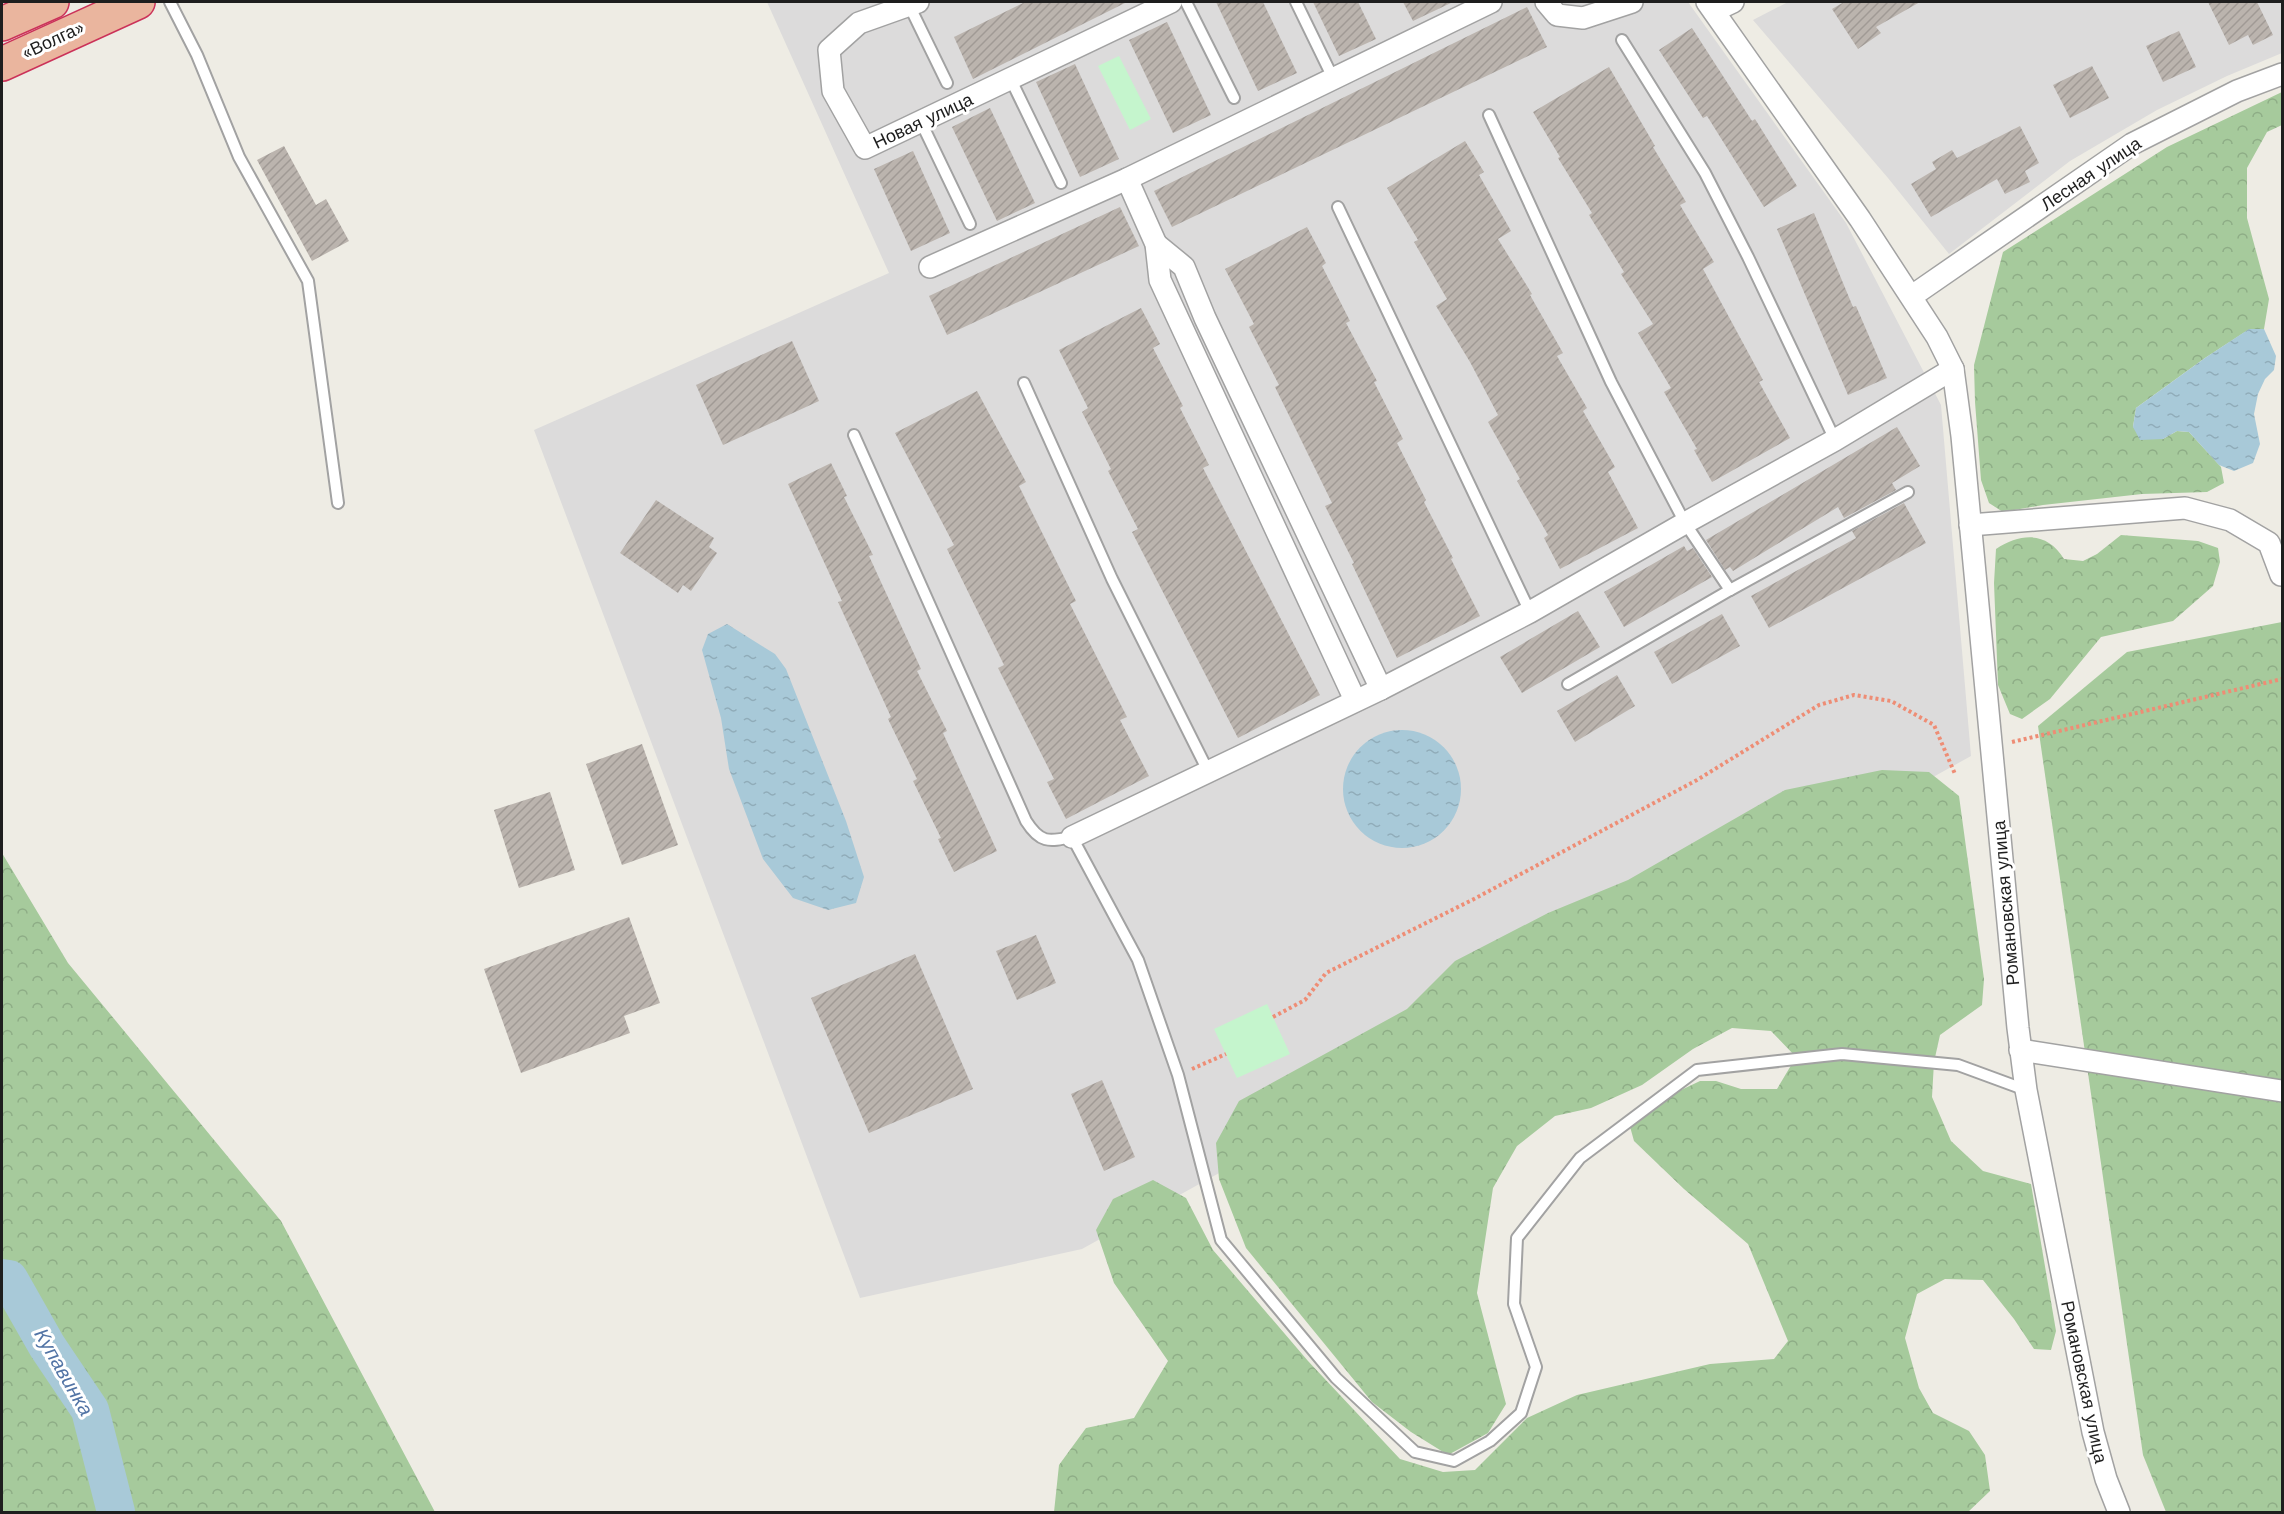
<svg xmlns="http://www.w3.org/2000/svg" width="2284" height="1514" viewBox="0 0 2284 1514" font-family="'Work Sans',sans-serif">
<style>
.residential{fill:#dcdbdb}
.forest{fill:url(#forest-crowns)}
.park{fill:#c5f5cd}
.water{fill:url(#water-ripples)}
.lines{fill:none;stroke-linecap:round;stroke-linejoin:round}
.river{stroke:#a8c9d8;stroke-width:38}
.building{fill:url(#building-hatch)}
.service-casing{stroke:#a2a2a2;stroke-width:14}
.minor-casing{stroke:#a2a2a2;stroke-width:24}
.trunk-casing{stroke:#cb3259;stroke-width:36}
.path{stroke:#ee8d75;stroke-width:4;stroke-dasharray:3 3;stroke-linecap:butt}
.service{stroke:#fff;stroke-width:10}
.minor{stroke:#fff;stroke-width:21}
.trunk{stroke:#eab59e;stroke-width:33}
.labels{text-anchor:middle;stroke-width:6;stroke-linejoin:round;paint-order:stroke}
.street-label{font-size:18px;fill:#1e1e1e;stroke:#fff}
.water-label{font-size:20px;font-style:italic;fill:#5274a5;stroke:#fff}
</style>
<defs>
<pattern id="forest-crowns" width="20" height="18" patternUnits="userSpaceOnUse" patternTransform="scale(1.5)"><rect width="20" height="18" fill="#a6ca9c"/><path d="M2 6a3 3 0 1 1 6 0M12 15a3 3 0 1 1 6 0" fill="none" stroke="#8ead86"/></pattern>
<pattern id="water-ripples" width="26" height="14" patternUnits="userSpaceOnUse" patternTransform="scale(1.5)"><rect width="26" height="14" fill="#a8c9d8"/><path d="M2 4q2-2 4 0t4 0M15 11q2-2 4 0t4 0" fill="none" stroke="#90acb9"/></pattern>
<pattern id="building-hatch" width="6" height="6" patternUnits="userSpaceOnUse" patternTransform="scale(1.5)"><rect width="6" height="6" fill="#bbb4ae"/><path d="M-1 1l2-2M0 6l6-6M5 7l2-2" fill="none" stroke="#a09a95"/></pattern>
</defs>
<rect width="100%" height="100%" fill="#eeece4"/>
<g class="residential">
<path d="M767,2H1688L1846,223L1941,405L1971,756L1082,1249L860,1298L534,430L889,273Z"/>
<path d="M1788,2H2282V53L2227,76L2157,110L2070,161L1949,254L1888,178L1753,20Z"/>
</g>
<g class="forest">
<path d="M2282,92V125L2267,132L2247,168V218L2269,299L2264,329L2248,330L2205,358L2136,408L2133,427L2163,439L2177,431L2189,432L2221,467L2224,483L2207,492L2142,494L2043,505L2003,512L1989,503L1981,480L1975,402L1974,365L2003,252L2167,147Z"/>
<path d="M2121,535L2198,541L2218,548L2220,562L2213,586L2173,621L2101,637L2050,699L2022,719L2010,714L1998,685L1994,583L1996,549C2021,533 2047,531 2064,559L2083,561L2097,554Z"/>
<path d="M2282,622V1512H2166L2143,1455L2038,726L2127,652Z"/>
<path d="M1882,770L1929,772L1959,796L1984,979L1982,1005L1940,1035L1934,1062L1932,1097L1951,1141L1983,1171L2031,1184L2056,1331L2051,1350L2034,1349L2014,1319L1983,1280L1945,1279L1917,1294L1905,1338L1919,1388L1933,1413L1969,1431L1985,1455L1990,1491L1968,1512H1054L1059,1465L1086,1428L1134,1418L1168,1361L1114,1283L1096,1230L1113,1199L1153,1180L1186,1198L1213,1250L1308,1361L1400,1459L1443,1472L1475,1470L1527,1418L1577,1395L1710,1364L1774,1359L1788,1341L1748,1244L1684,1189L1634,1141L1629,1123L1658,1101L1700,1081H1716L1741,1089H1777L1796,1057L1771,1031L1732,1028L1693,1049L1642,1085L1591,1108L1555,1116L1517,1146L1493,1188L1477,1293L1506,1404L1488,1433L1448,1455L1411,1432L1372,1402L1246,1248L1219,1179L1216,1143L1239,1101L1407,1009L1455,961L1548,913L1628,880L1785,790Z"/>
<path d="M2,853L68,963L281,1221L435,1512H2Z"/>
</g>
<g class="park">
<path d="M1119,56L1151,119L1130,130L1098,66Z"/>
<path d="M1267,1004L1290,1054L1237,1078L1214,1029Z"/>
</g>
<g class="water">
<path d="M2249,329H2264L2276,356L2274,370L2265,379L2258,394L2254,414L2260,444L2253,463L2234,471L2219,465L2189,432L2177,431L2163,439L2140,440L2133,427L2136,408L2205,358Z"/>
<path d="M727,624L775,654L786,669L846,821L864,877L856,903L828,910L793,898L763,859L729,769L721,718L702,650L708,634Z"/>
<circle cx="1402" cy="789" r="59"/>
</g>
<g class="lines">
<path class="river" d="M2,1278L9,1279L47,1346L90,1410L116,1512"/>
</g>
<g class="building">
<path d="M1025,2H1127L973,79L954,37Z"/>
<path d="M1216,2H1263L1297,73L1258,91Z"/>
<path d="M1313,2H1358L1376,39L1339,56Z"/>
<path d="M1403,2H1453L1413,21Z"/>
<path d="M1844,2H1920L1876,27L1881,33L1858,49L1832,9Z"/>
<path d="M2208,2H2257L2273,35L2253,45L2248,35L2229,45Z"/>
<path d="M1527,7L1547,47L1172,227L1154,191Z"/>
<path d="M1167,22L1211,115L1173,133L1129,40Z"/>
<path d="M1692,28L1752,121L1755,119L1797,186L1764,207L1707,116L1703,118L1659,50Z"/>
<path d="M2179,31L2196,67L2163,82L2146,46Z"/>
<path d="M1075,64L1119,159L1080,177L1036,82Z"/>
<path d="M2092,66L2109,98L2070,118L2053,85Z"/>
<path d="M1609,67L1655,146L1653,147L1686,202L1680,205L1714,262L1703,269L1763,380L1759,382L1790,438L1712,482L1694,450L1697,449L1664,392L1671,388L1638,333L1653,324L1621,274L1624,272L1589,215L1592,213L1558,158L1560,157L1533,112Z"/>
<path d="M990,108L1035,203L997,221L952,127Z"/>
<path d="M2020,126L2039,163L2025,171L2030,182L2005,194L1997,179L1931,217L1911,184L1936,169L1932,162L1952,150L1957,158Z"/>
<path d="M1465,141L1484,172L1479,175L1511,231L1498,239L1532,294L1530,295L1563,353L1557,356L1587,408L1583,411L1615,467L1608,472L1638,528L1560,569L1544,538L1548,535L1517,481L1520,479L1488,422L1498,415L1470,362L1436,306L1447,299L1414,242L1418,240L1387,188Z"/>
<path d="M284,146L316,205L326,199L349,241L312,261L257,160Z"/>
<path d="M913,151L950,233L911,251L874,169Z"/>
<path d="M1120,207L1139,246L947,335L929,296Z"/>
<path d="M1814,213L1853,307L1856,306L1887,378L1848,395L1777,229Z"/>
<path d="M1307,227L1326,263L1322,266L1350,321L1346,323L1377,381L1374,382L1403,439L1397,443L1426,500L1424,502L1453,558L1451,559L1480,616L1397,658L1352,564L1354,563L1325,506L1332,503L1275,387L1279,385L1249,327L1254,324L1225,269Z"/>
<path d="M1141,308L1160,344L1153,348L1183,406L1180,408L1209,465L1203,468L1320,695L1238,738L1132,532L1138,529L1108,471L1111,469L1082,412L1088,408L1059,350Z"/>
<path d="M792,341L819,401L723,445L696,385Z"/>
<path d="M977,391L1026,482L1019,486L1076,601L1070,604L1127,717L1120,720L1149,776L1066,819L1047,782L1054,779L998,668L1004,665L947,549L954,545L895,433Z"/>
<path d="M1897,427L1920,466L1892,483L1896,490L1844,518L1838,507L1733,571L1730,567L1725,570L1706,540Z"/>
<path d="M831,463L847,496L844,497L873,555L869,556L921,669L917,671L947,731L943,733L997,851L954,872L938,839L941,838L913,781L917,779L888,719L891,717L838,602L842,601L788,484Z"/>
<path d="M656,500L714,538L709,547L717,553L691,591L683,585L678,593L620,553Z"/>
<path d="M1904,503L1926,543L1769,628L1751,596L1856,538L1852,531Z"/>
<path d="M1684,546L1687,551L1693,548L1712,577L1624,627L1604,592Z"/>
<path d="M1578,611L1600,647L1522,693L1500,657Z"/>
<path d="M1722,614L1740,646L1672,684L1654,652Z"/>
<path d="M1617,675L1635,706L1575,742L1557,711Z"/>
<path d="M642,744L678,845L622,865L586,764Z"/>
<path d="M550,792L575,870L519,888L494,810Z"/>
<path d="M629,917L660,1003L624,1016L630,1033L521,1073L484,969Z"/>
<path d="M1036,935L1056,983L1017,1000L996,951Z"/>
<path d="M915,954L973,1089L869,1133L811,998Z"/>
<path d="M1102,1080L1135,1157L1104,1171L1071,1094Z"/>
</g>
<g class="lines">
<g class="service-casing">
<g id="service">
<path d="M170,2L197,55L239,157L308,281L338,503"/>
<path d="M1186,2L1234,98"/>
<path d="M1296,2L1333,78"/>
<path d="M909,5L947,83"/>
<path d="M1622,40L1705,173L1748,257L1835,440"/>
<path d="M1011,80L1061,183"/>
<path d="M1489,115L1611,382L1685,523L1730,590L1568,684"/>
<path d="M921,122L970,224"/>
<path d="M1338,207L1530,612"/>
<path d="M1024,383L1112,579L1208,771"/>
<path d="M854,435L1026,821C1040,843 1048,842 1072,837L1138,960L1178,1075L1221,1240L1336,1378L1415,1452L1454,1461L1490,1441L1521,1413L1536,1367L1514,1304L1517,1238L1580,1158L1697,1070L1842,1054L1958,1065L2026,1090"/>
<path d="M1730,590L1908,492"/>
</g>
</g>
<g class="minor-casing">
<g id="minor">
<path d="M918,2L859,23L829,50L833,91L865,148L1171,2"/>
<path d="M1546,2L1557,15L1583,18L1632,2"/>
<path d="M1707,2L1860,219L1937,337L1953,369L1962,436L2018,1028L2026,1090L2093,1432L2106,1479L2119,1512"/>
<path d="M1714,11L1733,2"/>
<path d="M1127,179L1156,244L1160,280L1355,700"/>
<path d="M1156,244L1184,267L1205,318L1381,689"/>
<path d="M930,267L1127,179L1491,2"/>
<path d="M1912,296L2132,144L2237,91L2282,74"/>
<path d="M1970,525L2185,508L2230,520L2269,543L2281,575"/>
<path d="M1072,837L1381,689L1530,612L1685,523L1835,440L1953,369"/>
<path d="M2020,1050L2282,1091"/>
</g>
</g>
<g class="trunk-casing">
<g id="trunk">
<path d="M2,24L52,2"/>
<path d="M2,64L138,2"/>
</g>
</g>
<g class="path">
<path d="M2012,742L2282,679"/>
<path d="M1273,1017L1305,1000L1326,973L1474,899L1697,780L1819,705L1854,695L1891,701L1934,725L1955,774"/>
<path d="M1192,1069L1226,1054"/>
</g>
<use href="#service" class="service"/>
<use href="#minor" class="minor"/>
<use href="#trunk" class="trunk"/>
</g>
<g class="labels">
<g class="street-label">
<text transform="translate(53 40) rotate(-25)" y="6">«Волга»</text>
<text transform="translate(923 121) rotate(-25)" y="6">Новая улица</text>
<text transform="translate(2091 174) rotate(-34)" y="6">Лесная улица</text>
<text transform="translate(2006 903) rotate(-95)" y="6">Романовская улица</text>
<text transform="translate(2084 1382) rotate(78)" y="6">Романовская улица</text>
</g>
<g class="water-label">
<text transform="translate(64 1372) rotate(60)" y="7">Купавинка</text>
</g>
</g>
<rect width="2284" height="1514" fill="none" stroke="#1e1e1e" stroke-width="6"/>
</svg>
